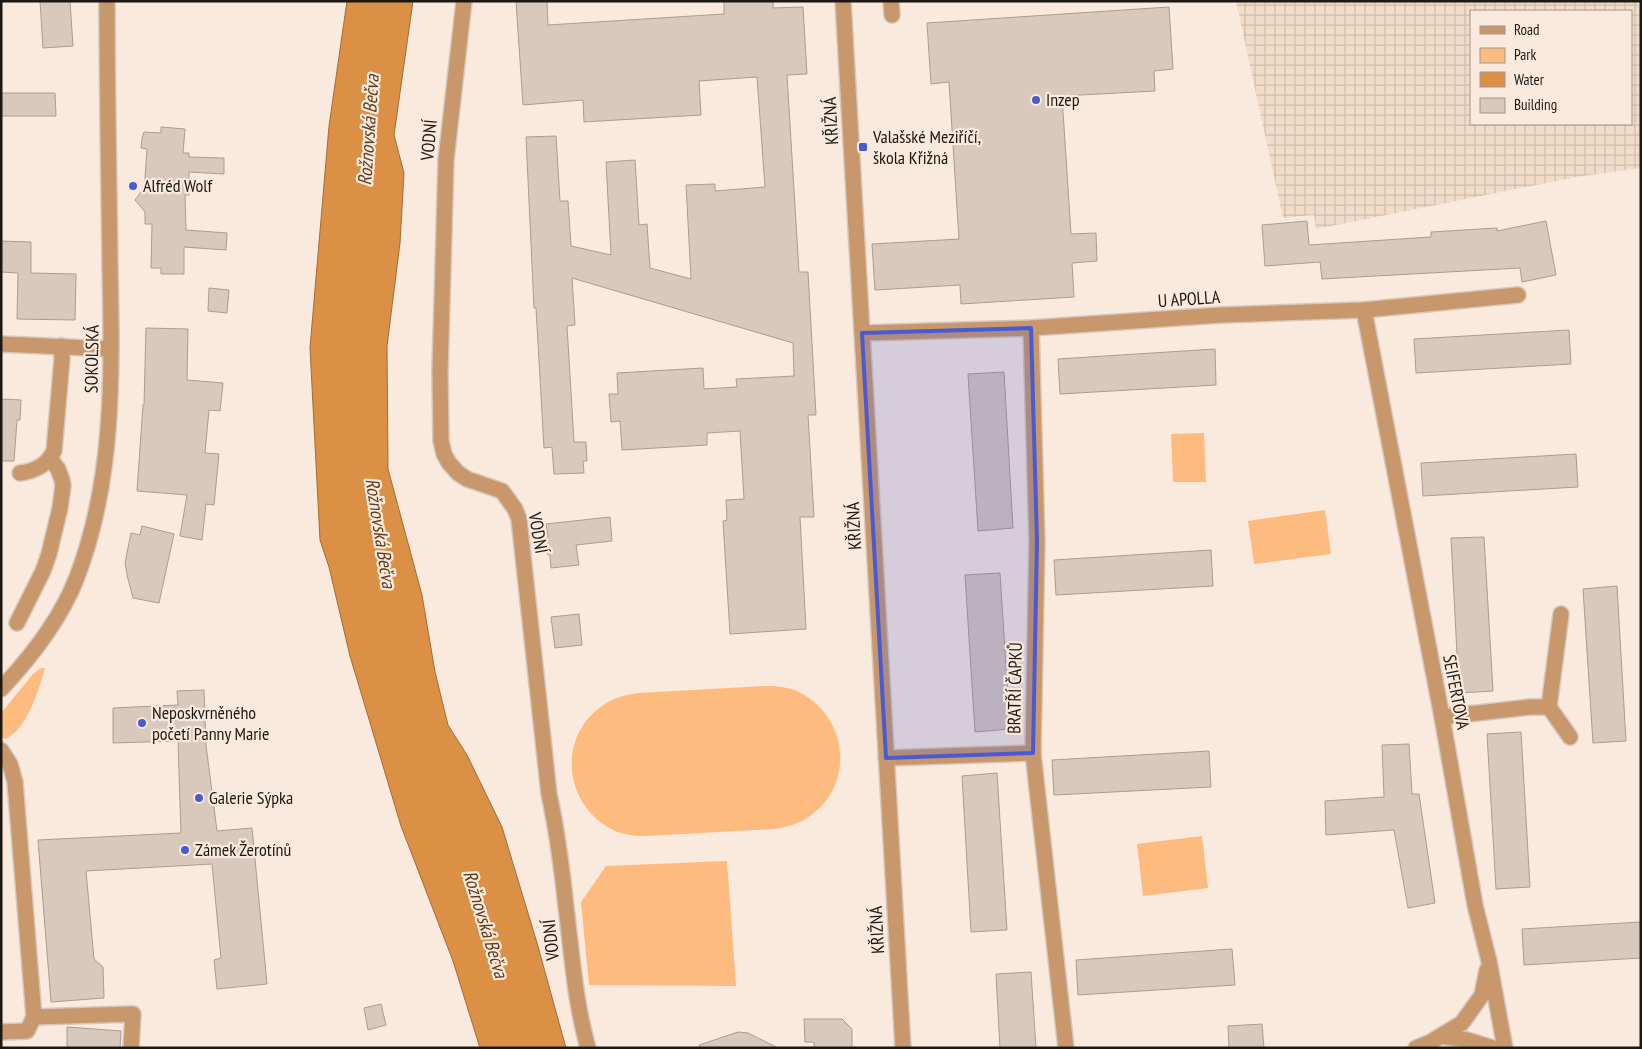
<svg xmlns="http://www.w3.org/2000/svg" width="1642" height="1049" viewBox="0 0 1642 1049" font-family="'PT Sans Narrow',sans-serif">
<style>
.industrial{fill:url(#industrial-grid);fill-rule:evenodd}
.green{fill:#febb7f}
.water{fill:#db9046;stroke:#a26c37}
.building{fill:#d8c9bc;stroke:#aa9c90}
.lines{fill:none;stroke-linecap:round;stroke-linejoin:round}
.minor-casing{stroke:#d6c8bd;stroke-width:18}
.minor{stroke:#c8976b;stroke-width:15}
.marked{fill:#4a5bd0;fill-opacity:0.2;stroke:#4a5bd0;stroke-width:4;stroke-linejoin:round}
.poi-dot{fill:#4a5bd0;stroke:#f9eadd;stroke-width:2}
.labels{text-anchor:middle;stroke-width:4.5;stroke-linejoin:round;paint-order:stroke}
.poi-label{font-size:18px;fill:#1d1813;stroke:#f9eadd;text-anchor:start}
.street-label{font-size:18px;fill:#1d1813;stroke:#f9eadd}
.water-label{font-size:19px;font-style:italic;fill:#5d3d1f;stroke:#f9eadd}
</style>
<defs>
<pattern id="industrial-grid" width="8" height="8" patternUnits="userSpaceOnUse" patternTransform="scale(1.25)"><rect width="8" height="8" fill="#f1dcca"/><path d="M0 4h8M4 0v8" fill="none" stroke="#cebcad"/></pattern>
</defs>
<rect width="100%" height="100%" fill="#f9eadd"/>
<path class="industrial" d="M1236,1H1636L1641,9V168L1576,177L1316,229L1314,215L1283,218ZM1471,11H1631V124H1471Z"/>
<g class="green">
<path d="M1204,433L1206,482H1173L1171,434Z"/>
<path d="M1325,510L1331,554L1254,564L1248,521Z"/>
<path d="M41,668H45C39,689 27,730 5,739L1,737V713L33,674Z"/>
<path d="M766,686C777,686 789,687 799,692C850,718 855,787 807,818C797,825 785,827 774,829L646,836C635,836 623,835 613,830C562,804 557,734 605,704C615,697 627,695 638,693Z"/>
<path d="M1202,836L1208,888L1143,896L1137,844Z"/>
<path d="M727,861L736,986L589,985L581,902L606,866Z"/>
</g>
<path class="water" d="M347,1H413L394,135L404,173L400,243L387,346L388,469L422,595L435,672L448,725L467,755L502,827L537,943L566,1048H480L453,961L401,826L350,656L329,567L320,540L310,348L329,126Z"/>
<g class="building">
<path d="M40,1H70L73,46L43,48Z"/>
<path d="M516,1H547L548,25L724,14V1H773V8L803,7L807,74L787,75L799,272H808L816,415H808L814,517H800L806,629L730,634L723,521L727,520L726,500L744,499L740,431L707,433V445L622,450L620,421L611,422L609,394H618L617,373L703,368L704,389L737,387L736,379L794,376L793,343L572,278L575,325L567,326L574,442H586L587,461H583L584,473L554,474L552,447L544,448L536,308H534L526,137L556,136L560,201H568L571,246L611,255L606,162L635,160L639,225L647,224L650,268L691,279L686,185L715,184V191L765,187L757,77L699,81L701,115L584,122L583,100L523,105Z"/>
<path d="M1169,7L1173,69L1154,71L1155,91L1062,96L1071,234L1096,233L1097,261L1072,263L1074,297L961,304L960,285L875,290L872,244L959,239L949,82L931,84L927,23Z"/>
<path d="M1,93H55L56,116H1Z"/>
<path d="M161,127L185,129L183,153H189V157L224,158V174L189,172V195H185L186,230L227,233L226,250L184,247V274H161V268H151L152,224H145V212L135,200L141,192H144L147,149L141,148L142,138L144,132L161,133Z"/>
<path d="M1307,221L1309,245L1431,237V232L1497,228V231L1546,221L1556,275L1522,282L1520,268L1322,279L1320,262L1265,266L1262,225Z"/>
<path d="M1,241L31,242V273L76,274L75,320L17,319L18,273L1,272Z"/>
<path d="M209,288L229,290L227,313L208,311Z"/>
<path d="M146,328L188,329L187,380L223,383L220,411L209,410L205,453L219,454L214,505L206,504L202,540L180,536L187,495L137,491L143,405H144Z"/>
<path d="M1569,330L1571,364L1416,373L1414,339Z"/>
<path d="M1215,349L1216,385L1060,394L1058,359Z"/>
<path d="M1004,372L1013,528L978,531L968,374Z"/>
<path d="M1,399L21,400L20,420H17L14,461H1Z"/>
<path d="M1576,454L1578,487L1423,496L1421,463Z"/>
<path d="M610,517L612,541L576,545L579,565L551,568L550,556L544,551L543,547L544,542L548,536L546,524Z"/>
<path d="M142,526L174,534L159,603L133,598L128,579L125,563L131,533L140,535Z"/>
<path d="M1484,537L1493,691L1459,693L1451,538Z"/>
<path d="M1211,550L1213,586L1056,595L1054,560Z"/>
<path d="M1000,573L1010,729L975,732L965,575Z"/>
<path d="M1617,586L1626,741L1593,743L1583,589Z"/>
<path d="M579,614L582,645L555,648L551,617Z"/>
<path d="M204,690L206,745L217,831L252,828L267,984L217,989L214,960L221,958L212,864L86,871L94,959L103,967L104,998L51,1002L38,840L181,833L178,741L113,743V708L178,705L177,691Z"/>
<path d="M1521,732L1530,887L1496,889L1487,734Z"/>
<path d="M1409,744L1412,794H1419L1435,903L1408,908L1394,830L1326,835L1325,801L1384,797L1382,745Z"/>
<path d="M1209,751L1211,787L1054,795L1052,760Z"/>
<path d="M997,773L1007,930L971,932L962,776Z"/>
<path d="M1641,922V958L1524,965L1522,929Z"/>
<path d="M1232,949L1235,985L1078,995L1076,960Z"/>
<path d="M1031,972L1036,1048H1000L996,974Z"/>
<path d="M381,1004L386,1025L368,1030L364,1008Z"/>
<path d="M804,1019H842L852,1029V1048H814V1042H805Z"/>
<path d="M1262,1024L1264,1048H1229L1228,1026Z"/>
<path d="M67,1027L121,1031L120,1048H67Z"/>
<path d="M738,1032L748,1033L778,1048H700L699,1045Z"/>
</g>
<g class="lines">
<g class="minor-casing">
<g id="minor">
<path d="M464,1L446,160L440,372L441,441L444,454L449,463L458,473L467,479L502,491L515,509L519,519L549,794C557,831 562,869 566,907C572,955 575,1002 588,1048"/>
<path d="M843,1L903,1048"/>
<path d="M891,1L892,15"/>
<path d="M1364,310L1442,717L1475,905L1489,961L1505,1048"/>
<path d="M1031,328L1037,541L1033,753L1066,1048"/>
<path d="M862,333L1031,328L1221,315L1364,310L1518,295"/>
<path d="M1,344L111,349"/>
<path d="M20,473C36,471 47,465 54,451L62,359L61,346"/>
<path d="M1561,614L1549,707L1570,737"/>
<path d="M17,623L43,571L49,554L60,508L63,486L62,480L58,469L50,458"/>
<path d="M1,689C32,656 61,619 77,577C115,478 112,371 110,266C109,178 107,90 107,1"/>
<path d="M1442,717L1530,707H1549"/>
<path d="M1,750L10,764L15,782L34,1017"/>
<path d="M886,758L1033,753"/>
<path d="M34,1017L133,1014L131,1048"/>
<path d="M1,1032L27,1031L34,1017"/>
<path d="M1441,1036L1467,1040L1493,1048"/>
<path d="M1416,1048L1431,1042L1462,1023L1482,995L1487,970"/>
</g>
</g>
<use href="#minor" class="minor"/>
</g>
<path class="marked" d="M1031,328L1037,541L1033,753L886,758L862,333Z"/>
<g class="poi-dot">
<circle cx="1036" cy="100" r="5"/>
<rect x="858" y="142" width="10" height="10" rx="2.5"/>
<circle cx="133" cy="186" r="5"/>
<circle cx="142" cy="723" r="5"/>
<circle cx="199" cy="798" r="5"/>
<circle cx="185" cy="850" r="5"/>
</g>
<g class="labels">
<g class="poi-label">
<text x="1046" y="106">Inzep</text>
<text x="873" y="143">Valašské Meziříčí,<tspan x="873" dy="21">škola Křižná</tspan></text>
<text x="143" y="192">Alfréd Wolf</text>
<text x="152" y="719">Neposkvrněného<tspan x="152" dy="21">početí Panny Marie</tspan></text>
<text x="209" y="804">Galerie Sýpka</text>
<text x="195" y="856">Zámek Žerotínů</text>
</g>
<g class="street-label">
<text transform="translate(831 121) rotate(-93)" y="6">KŘIŽNÁ</text>
<text transform="translate(429 140) rotate(-85)" y="6">VODNÍ</text>
<text transform="translate(1189 299) rotate(-4)" y="6">U APOLLA</text>
<text transform="translate(92 359) rotate(-89)" y="6">SOKOLSKÁ</text>
<text transform="translate(854 526) rotate(-93)" y="6">KŘIŽNÁ</text>
<text transform="translate(538 533) rotate(80)" y="6">VODNÍ</text>
<text transform="translate(1015 688) rotate(-89)" y="6">BRATŘÍ ČAPKŮ</text>
<text transform="translate(1456 692) rotate(79)" y="6">SEIFERTOVA</text>
<text transform="translate(877 930) rotate(-93)" y="6">KŘIŽNÁ</text>
<text transform="translate(551 940) rotate(-96)" y="6">VODNÍ</text>
</g>
<g class="water-label">
<text transform="translate(368 130) rotate(-86)" y="7">Rožnovská Bečva</text>
<text transform="translate(381 533) rotate(81)" y="7">Rožnovská Bečva</text>
<text transform="translate(486 924) rotate(73)" y="7">Rožnovská Bečva</text>
</g>
</g>
<rect width="1642" height="1049" fill="none" stroke="#1d1813" stroke-width="5"/>
<rect x="1470" y="10" width="162" height="115" fill="#f9eadd" stroke="#a1968c"/>
<rect x="1480" y="26" width="25" height="8" fill="#c8976b" stroke="#a1968c"/>
<text x="1514" y="35" font-size="15" fill="#1d1813">Road</text>
<rect x="1480" y="48" width="25" height="15" fill="#febb7f" stroke="#a1968c"/>
<text x="1514" y="60" font-size="15" fill="#1d1813">Park</text>
<rect x="1480" y="72" width="25" height="15" fill="#db9046" stroke="#a1968c"/>
<text x="1514" y="85" font-size="15" fill="#1d1813">Water</text>
<rect x="1480" y="98" width="25" height="15" fill="#d8c9bc" stroke="#a1968c"/>
<text x="1514" y="110" font-size="15" fill="#1d1813">Building</text>
</svg>
